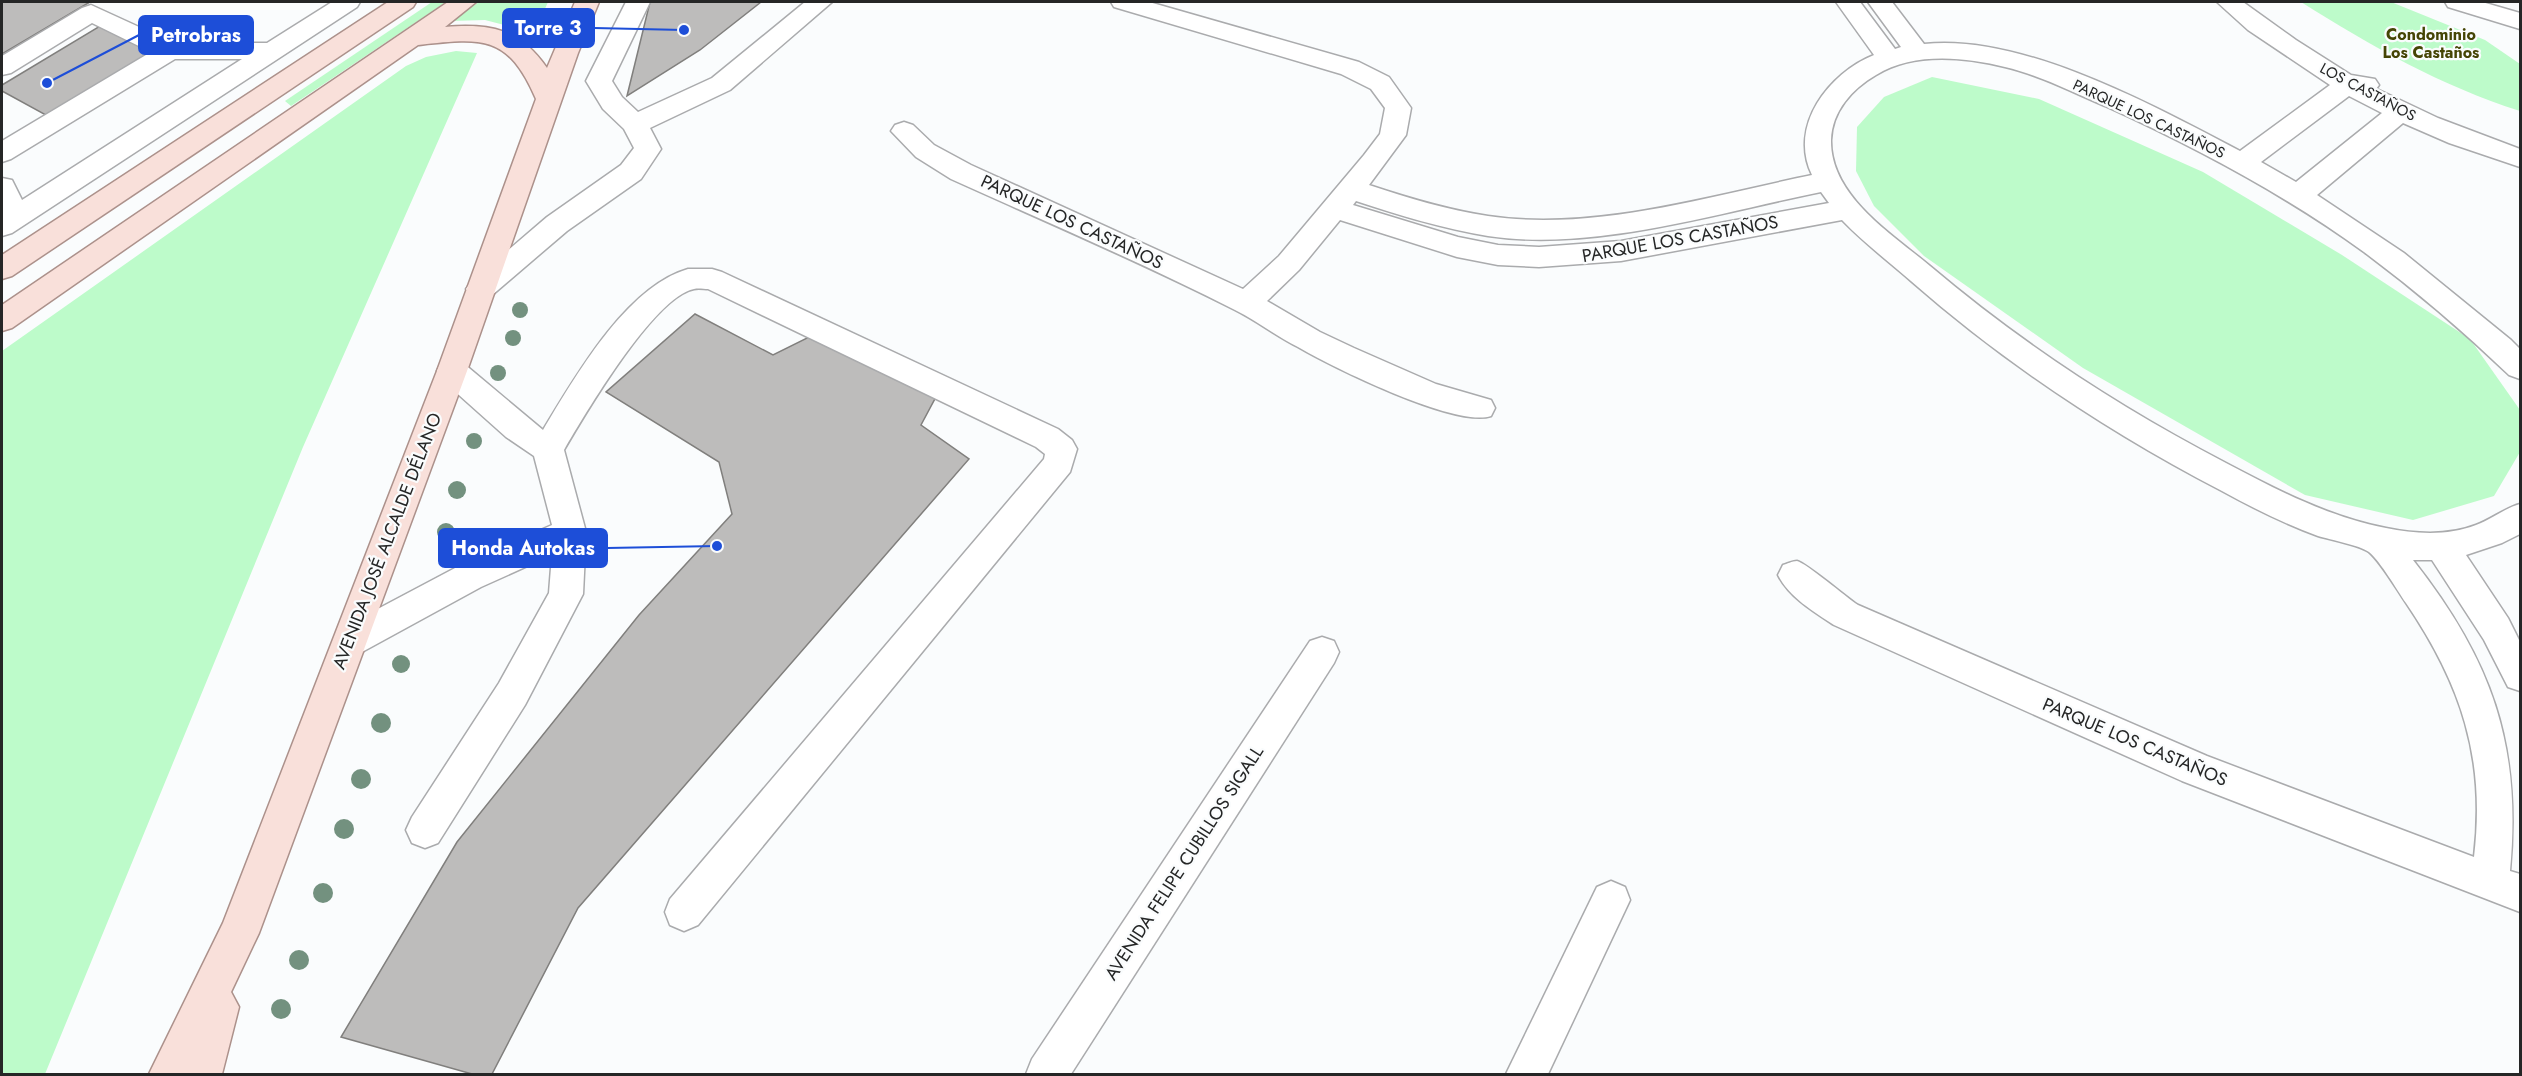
<svg xmlns="http://www.w3.org/2000/svg" width="2522" height="1076" viewBox="0 0 2522 1076" font-family="Jost,sans-serif">
<style>
.green{fill:#bdfbca}
.building{fill:#bdbcbb;stroke:#807f7d;stroke-width:1.5}
.lines{fill:none;stroke-linecap:round;stroke-linejoin:round}
.minor-casing{stroke:#aaabad;stroke-width:3}
.major-casing{stroke:#ac918b;stroke-width:3}
.minor{fill:#fff;fill-rule:evenodd}
.major{fill:#f9e0da;fill-rule:evenodd}
.tree{fill:#73917f}
.labels{text-anchor:middle;stroke-width:4.5;stroke-linejoin:round;paint-order:stroke}
.far-street-label{font-size:15px;fill:#252626;stroke:#fafcfd}
.far-neighbourhood-label{font-size:16px;font-weight:bold;fill:#454505;stroke:#fafcfd}
.street-label{font-size:18px;fill:#252626;stroke:#fafcfd}
.leader{fill:none;stroke:#1d4ed8;stroke-width:2}
.callout-dot{fill:#1d4ed8;stroke:#fafcfd;stroke-width:2}
.callout{fill:#1d4ed8;stroke:#1d4ed8;stroke-width:2}
.callout-label{font-size:20px;text-anchor:middle;font-weight:bold;fill:#fff}
</style>
<rect width="100%" height="100%" fill="#fafcfd"/>
<g class="green">
<path d="M432,2H446L291,106L285,101Z"/>
<path d="M479,2H548L536,29L532,32L485,20L451,21Z"/>
<path d="M2301,2H2391L2485,40L2520,64V111C2441,86 2371,46 2301,2Z"/>
<path d="M456,51L477,53L303,447L45,1074H2V351L406,66L426,57Z"/>
<path d="M1932,77L2039,99L2203,172L2342,255L2470,339L2520,410V452L2494,496L2413,520L2305,495L2083,368L1924,256L1874,206L1856,171L1857,127L1884,97Z"/>
</g>
<g class="building">
<path d="M2,2H90L2,54Z"/>
<path d="M650,2H761L700,50L627,96Z"/>
<path d="M100,26L157,54L53,119L2,91V85Z"/>
<path d="M695,314L773,355L809,337L938,393L921,425L969,459L578,908L492,1074H472L341,1037L457,842L639,615L732,514L719,462L606,392Z"/>
</g>
<g class="lines">
<g class="minor-casing">
<g id="minor">
<path d="M332,2H360L357,7L12,233L2,236V178L12,180L22,200L242,59H175L11,159L2,162V141L151,52L92,23L11,73L2,75V56L82,8L91,5L174,43H267Z"/>
<path d="M626,2H650L612,81L622,97L638,112L712,78L805,2H832L730,90L650,128L661,149L641,179L567,231L491,296L481,300L471,296L466,289L471,282L547,217L621,165L634,148L624,129L603,109L586,81Z"/>
<path d="M1111,2H1149L1359,62L1389,77L1411,108L1406,135L1369,185C1408,198 1448,210 1488,216C1593,232 1710,196 1812,175C1788,126 1829,73 1874,55L1836,2H1860L1895,49L1901,47L1868,2H1892L1924,44C2022,33 2154,106 2240,151L2330,85L2248,30L2217,2H2243L2296,40L2351,75L2375,79L2379,85L2376,89L2379,90L2438,118L2520,149V167L2449,143L2403,123L2317,195L2404,253L2511,340L2520,349V379L2509,375C2463,331 2415,290 2364,252C2284,194 2195,147 2105,106C2072,92 2039,75 2005,67C1964,57 1913,52 1876,75C1852,89 1832,111 1831,140C1830,196 1892,234 1930,266C2021,343 2120,408 2226,463C2277,490 2329,517 2386,528C2415,534 2448,536 2476,525C2492,519 2505,508 2520,504V534L2502,543L2466,555L2508,618L2520,642V691L2508,687L2484,640L2432,560H2413C2491,659 2522,744 2510,871L2520,874V912L2182,781L1834,625C1814,612 1789,597 1778,575L1783,565C1787,564 1792,561 1797,561C1806,563 1846,597 1858,605L2207,756L2474,857C2486,758 2461,684 2406,603C2397,590 2381,562 2369,552C2359,545 2331,540 2318,536C2285,524 2253,508 2222,491C2110,433 2006,364 1911,281C1888,261 1863,242 1842,220L1621,261L1539,267L1498,265L1457,257L1340,220L1299,270L1267,301L1320,332L1354,348L1436,384L1491,400L1495,408L1491,416C1456,428 1332,367 1298,347C1276,336 1257,321 1235,310C1143,263 1046,222 951,179L916,157L891,131L895,125L904,122L913,125L934,145L971,165L1243,289L1279,256L1364,155L1380,134L1385,108L1371,89L1341,74L1114,7ZM2349,96L2382,113L2296,182L2261,162ZM1821,192L1829,203L1621,241L1539,247L1498,245L1458,237L1353,205L1356,201C1399,215 1444,229 1488,236C1594,252 1717,213 1821,192Z"/>
<path d="M2445,2H2482L2520,13V29L2448,7Z"/>
<path d="M688,269H712L722,272L1058,429L1072,440L1077,449L1070,472L698,925L684,931L670,925L665,912L670,899L1044,459L1045,454L1036,447L708,289C704,289 698,288 694,289C654,297 585,414 564,450L586,532L583,594L525,705L438,843L425,848L412,843L406,830L412,817L499,683L549,593L552,555L481,587L362,652L350,656L338,652L333,641L338,630L457,567L552,525L534,456L506,437L441,379L437,371L441,363L452,359L463,363L543,430C575,377 626,287 688,269Z"/>
<path d="M1322,637L1334,641L1339,652L1334,663L1071,1074H1026L1032,1059L1310,641Z"/>
<path d="M1611,881L1625,887L1630,900L1548,1074H1506L1597,887Z"/>
</g>
</g>
<g class="major-casing">
<g id="major">
<path d="M388,2H416L413,7L12,276L2,279V255Z"/>
<path d="M448,2H476L445,27C491,23 520,29 547,68L575,2H599L578,53L467,371L259,933L231,992L239,1007L222,1074H149L223,923L437,371L536,99C508,34 482,38 418,45L12,328L2,331V305Z"/>
</g>
</g>
<use href="#minor" class="minor"/>
<use href="#major" class="major"/>
</g>
<g class="tree">
<circle cx="520" cy="310" r="8"/>
<circle cx="513" cy="338" r="8"/>
<circle cx="498" cy="373" r="8"/>
<circle cx="474" cy="441" r="8"/>
<circle cx="457" cy="490" r="9"/>
<circle cx="446" cy="532" r="9"/>
<circle cx="401" cy="664" r="9"/>
<circle cx="381" cy="723" r="10"/>
<circle cx="361" cy="779" r="10"/>
<circle cx="344" cy="829" r="10"/>
<circle cx="323" cy="893" r="10"/>
<circle cx="299" cy="960" r="10"/>
<circle cx="281" cy="1009" r="10"/>
</g>
<g class="labels">
<g class="far-street-label">
<text transform="translate(2368 92) rotate(28)" y="5">LOS CASTAÑOS</text>
<text transform="translate(2149 119) rotate(25)" y="5">PARQUE LOS CASTAÑOS</text>
</g>
<g class="far-neighbourhood-label">
<text x="2431" y="40">Condominio<tspan x="2431" dy="18">Los Castaños</tspan></text>
</g>
<g class="street-label">
<text transform="translate(1072 222) rotate(25)" y="6">PARQUE LOS CASTAÑOS</text>
<text transform="translate(1680 239) rotate(-10)" y="6">PARQUE LOS CASTAÑOS</text>
<text transform="translate(387 541) rotate(-69)" y="6">AVENIDA JOSÉ ALCALDE DÉLANO</text>
<text transform="translate(2135 742) rotate(23)" y="6">PARQUE LOS CASTAÑOS</text>
<text transform="translate(1184 863) rotate(-57)" y="6">AVENIDA FELIPE CUBILLOS SIGALL</text>
</g>
</g>
<path class="leader" d="M684 30L594 28M47 83L139 35M717 546L607 548"/>
<g class="callout-dot">
<circle cx="684" cy="30" r="6"/>
<circle cx="47" cy="83" r="6"/>
<circle cx="717" cy="546" r="6"/>
</g>
<g class="callout">
<rect x="503" y="9" width="91" height="38" rx="6"/>
<rect x="139" y="16" width="114" height="38" rx="6"/>
<rect x="439" y="529" width="168" height="38" rx="6"/>
</g>
<g class="callout-label">
<text x="548" y="35">Torre 3</text>
<text x="196" y="42">Petrobras</text>
<text x="523" y="555">Honda Autokas</text>
</g>
<rect width="2522" height="1076" fill="none" stroke="#252626" stroke-width="6"/>
</svg>
